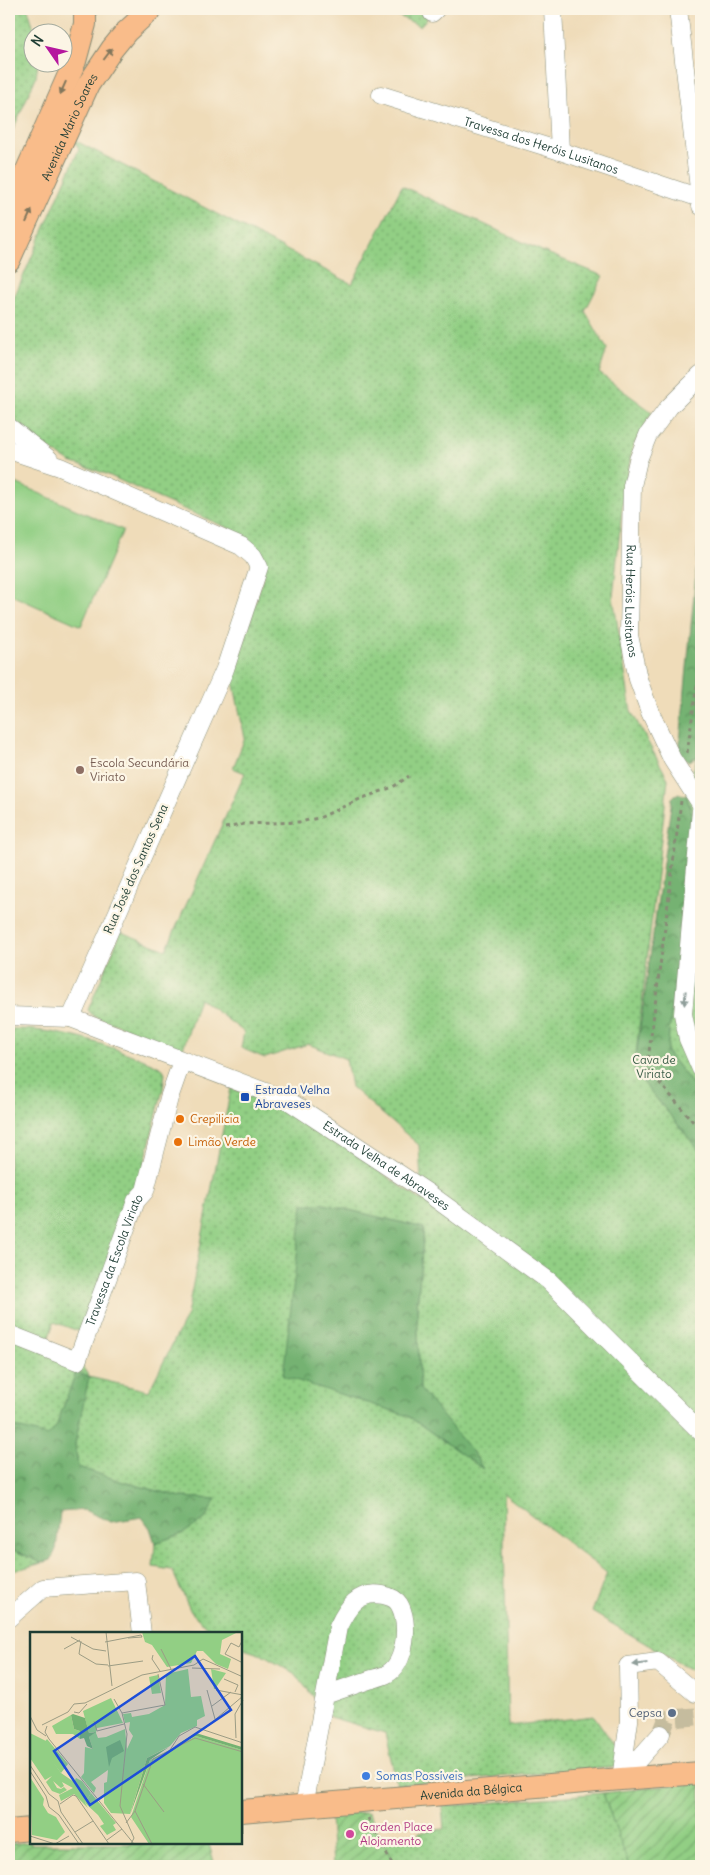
<svg xmlns="http://www.w3.org/2000/svg" width="710" height="1875" viewBox="0 0 710 1875" font-family="Delius,sans-serif">
<style>
.grass{fill:url(#grass-dots);stroke:#58865c;fill-rule:evenodd}
.forest{fill:url(#forest-crowns);stroke:#4a7853}
.garden{fill:url(#garden-furrows);stroke:#58865c}
.pitch{fill:#92cf84;stroke:#58865c}
.lines{fill:none;stroke-linecap:round;stroke-linejoin:round}
.minor-tunnel{stroke:#c5bc9e;stroke-width:18;stroke-dasharray:18 9;stroke-linecap:butt}
.minor-casing{stroke:#878c76;stroke-width:19}
.major-casing{stroke:#878c76;stroke-width:24}
.path{stroke:#878c76;stroke-width:3;stroke-dasharray:4 4;stroke-linecap:butt}
.minor{stroke:#fff;stroke-width:18}
.major{stroke:#f9bc8a;stroke-width:22}
.oneway{fill:#81765b}
.oneway2{fill:#8f9e9a}
.education-dot{fill:#8d6e63;stroke:#fcf5e5;stroke-width:2}
.transit-dot{fill:#1a4fb4;stroke:#fcf5e5;stroke-width:2}
.food-dot{fill:#e8710a;stroke:#fcf5e5;stroke-width:2}
.service-dot{fill:#5c6f8a;stroke:#fcf5e5;stroke-width:2}
.shop-dot{fill:#3f7fe0;stroke:#fcf5e5;stroke-width:2}
.hotel-dot{fill:#d1479c;stroke:#fcf5e5;stroke-width:2}
.labels{text-anchor:middle;stroke-width:4.5;stroke-linejoin:round;paint-order:stroke}
.street-label{font-size:12px;fill:#1f3d34;stroke:#fcf5e5}
.education-label{font-size:12px;fill:#785e54;stroke:#fcf5e5;text-anchor:start}
.park-label{font-size:12px;fill:#365a44;stroke:#fcf5e5}
.transit-label{font-size:12px;fill:#164399;stroke:#fcf5e5;text-anchor:start}
.food-label{font-size:12px;fill:#c56008;stroke:#fcf5e5;text-anchor:start}
.service-label{font-size:12px;fill:#4e5e75;stroke:#fcf5e5;text-anchor:end}
.shop-label{font-size:12px;fill:#366cbe;stroke:#fcf5e5;text-anchor:start}
.hotel-label{font-size:12px;fill:#b23c85;stroke:#fcf5e5;text-anchor:start}
.inset-road{fill:none;stroke:#9c9c84;stroke-width:1}
.view{fill:#1d4ed8;fill-opacity:0.15;stroke:#1d4ed8;stroke-width:2.5}
.inset-edge{fill:none;stroke:#1f3d34;stroke-width:2.5}
</style>
<defs>
<pattern id="grass-dots" width="8" height="8" patternUnits="userSpaceOnUse" patternTransform="scale(1.25)"><rect width="8" height="8" fill="#92cf84"/><path d="M2 2h.1M6 6h.1" fill="none" stroke="#77a96d" stroke-width="1.8" stroke-linecap="round"/></pattern>
<pattern id="forest-crowns" width="20" height="18" patternUnits="userSpaceOnUse" patternTransform="scale(1.25)"><rect width="20" height="18" fill="#75b272"/><path d="M2 6a3 3 0 1 1 6 0M12 15a3 3 0 1 1 6 0" fill="none" stroke="#5f925e"/></pattern>
<pattern id="garden-furrows" width="10" height="10" patternUnits="userSpaceOnUse" patternTransform="scale(1.25)"><rect width="10" height="10" fill="#92cf84"/><path d="M-1 1l2-2M0 10L10 0M9 11l2-2" fill="none" stroke="#77a96d"/></pattern>
</defs>
<rect width="100%" height="100%" fill="#fcf5e5"/>
<filter id="ink" filterUnits="userSpaceOnUse"><feTurbulence type="fractalNoise" baseFrequency=".02" numOctaves="2"/><feDisplacementMap in="SourceGraphic" scale="10" xChannelSelector="R" yChannelSelector="G"/><feConvolveMatrix kernelMatrix="1 2 1 2 8 2 1 2 1" color-interpolation-filters="sRGB"/></filter>
<filter id="wash" filterUnits="userSpaceOnUse"><feTurbulence type="fractalNoise" baseFrequency=".0096" numOctaves="4" result="noise"/><feDisplacementMap in="SourceGraphic" scale="20" xChannelSelector="R" yChannelSelector="G"/><feGaussianBlur stdDeviation="1.12" result="paint"/><feColorMatrix in="noise" values="0 0 0 0 0 0 0 0 0 0 0 0 0 0 0 0 0 1.4 0 .05"/><feComposite in="paint" operator="in"/></filter>
<g filter="url(#wash)">
<rect width="100%" height="100%" fill="#efdcb9"/>
<g class="grass">
<path d="M9,9H28L35,32H32V62L38,63L36,77L9,139Z"/>
<path d="M384,9H418L428,17L420,26Z"/>
<path d="M74,140L352,284L402,186L542,251L603,276L585,311L607,349L599,373L652,412L633,447L624,490L613,597L631,711L668,779L634,1071L701,1153V1676L592,1612L607,1573L503,1493L508,1726L594,1716L629,1766L397,1785L385,1733L330,1717L294,1673L262,1655L241,1648V1634H214L191,1612L172,1570L153,1567L155,1543L184,1533L215,1499L181,1497L123,1482L78,1467L75,1444L88,1377L76,1373L56,1427L48,1437L9,1426V1029C59,1028 110,1045 156,1065L163,1069L165,1073L163,1089L140,1181L81,1332L54,1322L47,1343L73,1352L89,1377L149,1391L187,1315L231,1088L275,1104L311,1123L422,1201L419,1145L351,1087L346,1059L308,1044L265,1058L241,1048L244,1032L199,998L183,1049L93,1016L88,1010L121,932L166,950L245,773L233,768L245,738L232,676L242,650L264,574L250,543L233,530L158,498L104,473L70,462L32,438L9,417V309L79,149ZM324,1204L424,1228L417,1308L420,1390L474,1454L482,1468L408,1416Z"/>
<path d="M701,732V1095L667,1052L692,813L686,795L697,757Z"/>
<path d="M9,1548L42,1563L9,1572Z"/>
<path d="M603,1793L629,1866H395L380,1837L413,1834V1838L419,1837V1832L444,1829L442,1805L453,1806Z"/>
</g>
<g class="forest">
<path d="M701,519V732L697,757L689,761L682,757L679,753Z"/>
<path d="M680,794L686,795L692,813L667,1052L701,1095V1153L634,1071L672,798L675,795Z"/>
<path d="M303,1204H324L424,1228L417,1308L420,1389L474,1454L483,1469L408,1416L283,1376Z"/>
<path d="M76,1372L89,1377L75,1444L78,1467L123,1482L181,1497L216,1499L205,1519L184,1533L155,1543L150,1528L142,1517L111,1522L84,1510L60,1512L56,1549L51,1560L42,1563L9,1548V1426L48,1436L56,1427Z"/>
</g>
<g class="garden">
<path d="M701,1782V1866H629L603,1793Z"/>
<path d="M365,1812L369,1813L395,1866H333L330,1815Z"/>
<path d="M31,1842V1844H209L215,1866H9V1844Z"/>
</g>
<path class="pitch" d="M9,480L123,530L81,626L9,594Z"/>
</g>
<g filter="url(#ink)">
<g class="lines">
<path class="minor-tunnel" d="M661,1734L667,1719L701,1716"/>
<g class="minor-casing">
<g id="minor">
<path d="M553,9L560,151"/>
<path d="M678,9L701,206"/>
<path d="M432,13L436,9"/>
<path id="s1" d="M381,95L560,151L700,198"/>
<path id="s2" d="M701,375L669,407L648,435L638,460L632,486L629,635L638,679L650,712L672,759L701,804"/>
<path d="M9,427L49,459"/>
<path d="M9,450L60,467L241,546L253,556L259,567L225,669L71,1018"/>
<path d="M701,810L683,1014L688,1039L701,1069"/>
<path id="s3" d="M9,1016L71,1018L289,1101L428,1193L549,1281L701,1432"/>
<path id="s4" d="M9,1334L77,1361L136,1201L145,1191L169,1098L182,1061"/>
<path d="M9,1618L43,1588L136,1581L142,1634"/>
<path d="M621,1779L629,1721L628,1666L658,1662L695,1693"/>
<path d="M621,1779L661,1734"/>
<path d="M304,1806L338,1627C347,1608 358,1590 383,1595C388,1596 396,1599 399,1604C410,1622 406,1663 387,1674C382,1677 375,1678 369,1680C354,1685 340,1690 325,1695"/>
</g>
</g>
<g class="major-casing">
<g id="major">
<path d="M9,211L75,61L85,24V9"/>
<path id="s5" d="M9,260L88,85L112,49L126,32L151,9"/>
<path id="s6" d="M241,1811L621,1779L701,1773"/>
<path d="M9,1831L31,1829"/>
</g>
</g>
<g class="path">
<path d="M687,753L701,657"/>
<path d="M681,801L647,1068L701,1131"/>
<path d="M225,828L245,824L299,822L319,818L360,799L393,787L409,776"/>
<path d="M368,1818L393,1866"/>
</g>
<use href="#minor" class="minor"/>
<use href="#major" class="major"/>
</g>
<defs><path id="oneway-solid" d="M-6-.8H1V-3.2L6.5 0L1 3.2V.8H-6Z" transform="scale(1.25)"/></defs>
<g class="oneway">
<use href="#oneway-solid" transform="translate(108 54) rotate(-53)"/>
<use href="#oneway-solid" transform="translate(63 88) rotate(114)"/>
<use href="#oneway-solid" transform="translate(29 216) rotate(-66)"/>
</g>
<g class="oneway2">
<use href="#oneway-solid" transform="translate(685 998) rotate(95)"/>
<use href="#oneway-solid" transform="translate(640 1664) rotate(173)"/>
</g>
</g>
<circle class="education-dot" cx="80" cy="770" r="5"/>
<rect class="transit-dot" x="240" y="1092" width="10" height="10" rx="2.5"/>
<g class="food-dot">
<circle cx="180" cy="1119" r="5"/>
<circle cx="178" cy="1142" r="5"/>
</g>
<circle class="service-dot" cx="672" cy="1713" r="5"/>
<circle class="shop-dot" cx="366" cy="1776" r="5"/>
<circle class="hotel-dot" cx="350" cy="1834" r="5"/>
<g class="labels">
<g class="street-label">
<text dy="4" stroke="none"><textPath href="#s5" startOffset="146">Avenida Mário Soares</textPath></text>
<text dy="4" stroke="none"><textPath href="#s1" startOffset="168">Travessa dos Heróis Lusitanos</textPath></text>
<text dy="4" stroke="none"><textPath href="#s2" startOffset="249">Rua Heróis Lusitanos</textPath></text>
<text transform="translate(136 869) rotate(-66)" y="4">Rua José dos Santos Sena</text>
<text dy="4" stroke="none"><textPath href="#s3" startOffset="412">Estrada Velha de Abraveses</textPath></text>
<text dy="4" stroke="none"><textPath href="#s4" startOffset="181">Travessa da Escola Viriato</textPath></text>
<text dy="4" stroke="none"><textPath href="#s6" startOffset="231">Avenida da Bélgica</textPath></text>
</g>
<g class="education-label">
<text x="90" y="767">Escola Secundária<tspan x="90" dy="14">Viriato</tspan></text>
</g>
<g class="park-label">
<text x="654" y="1064">Cava de<tspan x="654" dy="14">Viriato</tspan></text>
</g>
<g class="transit-label">
<text x="255" y="1094">Estrada Velha<tspan x="255" dy="14">Abraveses</tspan></text>
</g>
<g class="food-label">
<text x="190" y="1123">Crepilicia</text>
<text x="188" y="1146">Limão Verde</text>
</g>
<g class="service-label">
<text x="662" y="1717">Cepsa</text>
</g>
<g class="shop-label">
<text x="376" y="1780">Somas Possíveis</text>
</g>
<g class="hotel-label">
<text x="360" y="1831">Garden Place<tspan x="360" dy="14">Alojamento</tspan></text>
</g>
</g>
<g transform="translate(30 1632)">
<rect width="212" height="212" fill="#efdcb9"/>
<path d="M112,0L189,1L208,0L192,8L190,22L201,27L198,37L186,32L173,19H167L161,31L137,35L122,13L115,10ZM158,37L161,65L171,64L175,84L167,88V94L151,101L140,114L117,126L100,182L81,181L74,171V151L77,150L78,138L61,150L66,156L64,161L51,145L54,141L55,115L63,117L59,105L65,100L59,101L53,79L81,66L93,91L67,96L66,101L68,106L76,105L95,97L97,117L103,104L99,98L100,90L95,91L93,82L101,81L102,85L119,82L135,73L136,42ZM181,37L196,41L185,57H184ZM41,83L44,97L50,99V107L43,102H26L22,94ZM0,101L16,109L19,124L31,141L44,150L46,146L52,149L61,161L55,171L58,176L44,162L31,169L29,163L43,156L32,150L34,154L31,156L23,149L27,156L31,157L34,155L37,158L30,162L22,159L16,150L22,144L15,148L0,126ZM166,104L212,118V212H119L101,185L120,128ZM0,145L14,167L13,173L18,181L26,185L35,200L27,208L2,203Z" fill="#92cf84"/>
<path d="M43,82L55,86L59,101L66,100L59,105L63,117L57,114L54,106L50,107V99L44,97L41,83ZM166,101L212,115V118L166,104L143,115ZM90,108L94,119L82,126L79,135L76,115ZM139,115L120,128L100,183L117,126Z" fill="#75b272"/>
<path d="M17,107L38,132L31,141L11,115ZM61,161L86,191L83,193L86,198L77,203L70,194L74,192L68,183L55,171Z" fill="#92cf84"/>
<path d="M128,43L131,61L122,62L119,45Z" fill="#92cf84"/>
<path class="inset-road" d="M76,0L82,54M41,5L63,17L76,19M213,7L209,15L201,11L195,22L213,31M51,9L49,22L66,32L78,33M75,10L111,3L112,5L98,6M34,17L50,8M131,17L141,37M123,23L122,27L130,39M78,34L113,29M162,36L190,37M194,47L208,53L205,60M177,58L185,87M186,58L213,63M84,67L92,81L97,102L90,174L104,206L101,212M182,74L201,60M44,80L49,81L57,72M92,81L135,73L128,42M0,84L7,98L16,104M64,89L67,99L94,92M12,93L38,80L44,72L55,71L112,43L164,33L173,27L213,45M17,94L15,100L19,107L104,212M174,97L213,64M206,106L205,82L213,68M140,118L149,104L165,95L213,111M0,133L19,162L28,169L31,180L53,212M0,139L16,164L19,175L29,183L49,212M113,152L134,180M213,168V202M30,172L43,163L46,164L79,212M105,179L122,212M96,191L105,179L123,127L165,106L213,120M45,200L63,189M0,204L25,212L39,204M77,208L92,197"/>
<path class="view" d="M165,24L201,78L60,173L24,119Z"/>
<rect width="212" height="212" class="inset-edge"/>
</g>
<rect width="710" height="1875" fill="none" stroke="#fcf5e5" stroke-width="30"/>
<g transform="translate(48 48) rotate(304)"><circle r="24" fill="#fcf5e5" stroke="#a4ab9e"/>
<path d="M0-4L9 19L0 12L-9 19Z" fill="#b5179e"/>
<text y="-8" font-size="14" font-weight="bold" text-anchor="middle" fill="#1f3d34">N</text>
</g>
</svg>
